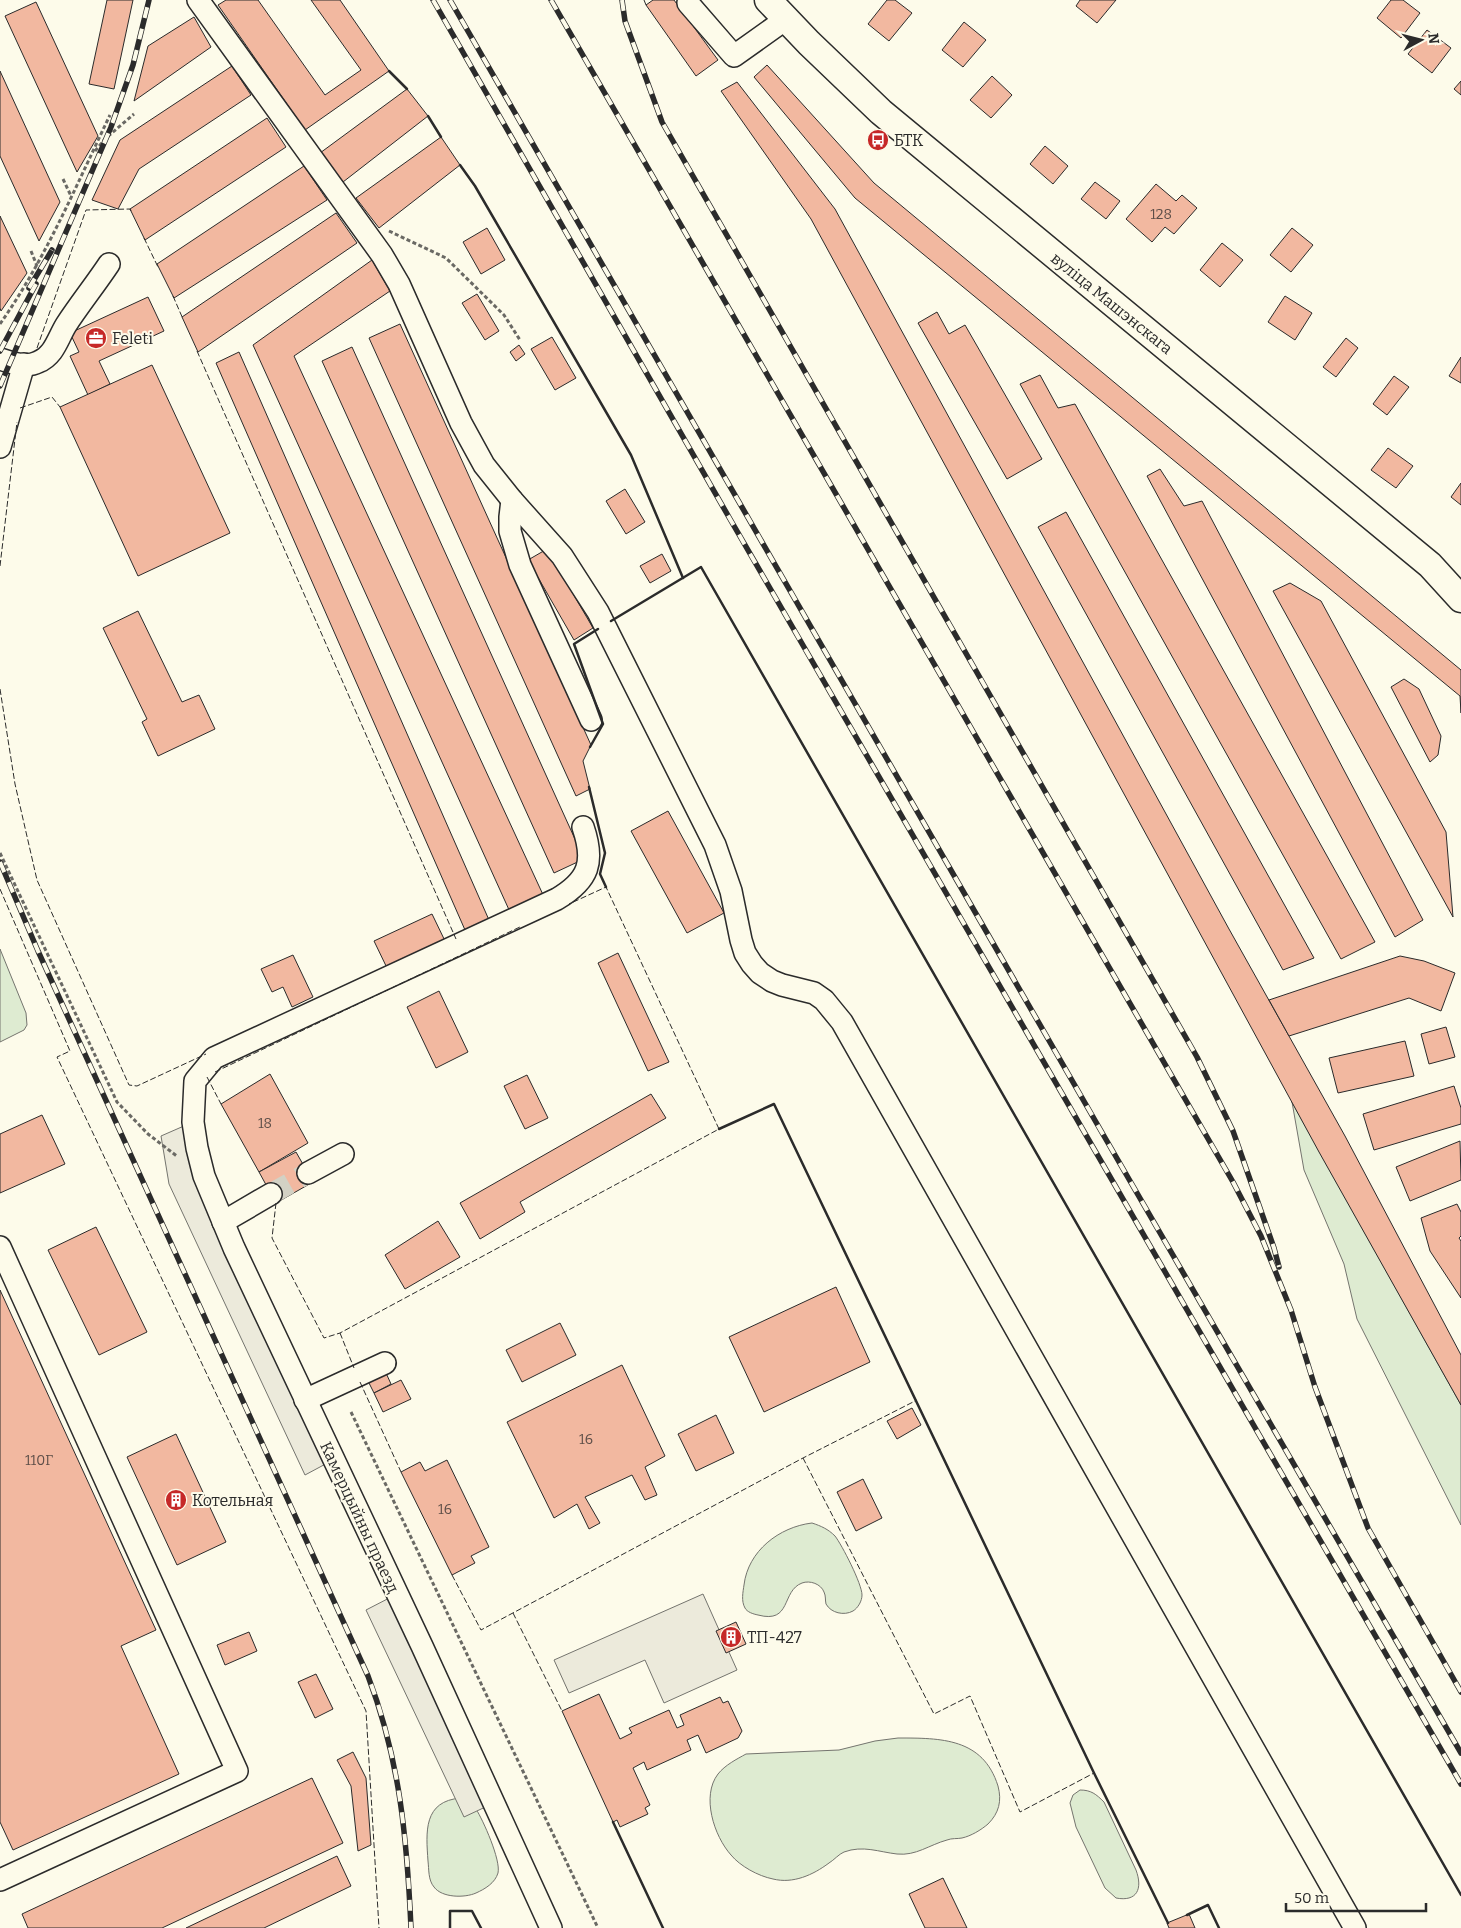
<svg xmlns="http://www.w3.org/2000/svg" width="1461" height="1928" viewBox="0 0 1461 1928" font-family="Bitter,serif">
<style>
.green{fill:#deebd1;stroke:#74746e}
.parking{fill:#eceadb;stroke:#74746e}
.building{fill:#f2b8a0;stroke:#2b2b2b}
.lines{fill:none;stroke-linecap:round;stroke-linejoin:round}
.minor-tunnel{stroke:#d3d1c4;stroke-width:21;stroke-dasharray:21 11;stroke-linecap:butt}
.minor-casing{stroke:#2b2b2b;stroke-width:24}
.major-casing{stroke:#2b2b2b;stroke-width:29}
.path{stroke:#6a6964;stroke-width:3;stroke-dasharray:4 2.5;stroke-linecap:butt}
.minor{stroke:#fdfbea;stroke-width:21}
.major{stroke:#fdfbea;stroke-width:26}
.rail-casing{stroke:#2b2b2b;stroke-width:5.5}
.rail{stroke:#fdfbea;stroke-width:4;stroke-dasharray:11;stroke-linecap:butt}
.fence{stroke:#2b2b2b;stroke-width:1;stroke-dasharray:6 2.5;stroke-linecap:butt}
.wall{stroke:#2b2b2b;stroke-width:2.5}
.labels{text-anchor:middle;stroke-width:4;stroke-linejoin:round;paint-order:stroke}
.number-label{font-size:14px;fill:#5d4e48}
.poi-label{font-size:16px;fill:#2b2b2b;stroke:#fdfbea;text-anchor:start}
.street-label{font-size:16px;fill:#2b2b2b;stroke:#fdfbea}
</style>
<rect width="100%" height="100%" fill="#fdfbea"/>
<g class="green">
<path d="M0,949L26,1013L27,1025L24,1030L0,1042Z"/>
<path d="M1292,1102L1461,1405V1525L1357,1319L1344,1264L1304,1170Z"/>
<path d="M812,1523C821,1526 828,1529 835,1536C842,1545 862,1584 862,1595C862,1601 858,1608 853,1611C844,1616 831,1613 826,1604C825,1600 826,1596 824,1592C821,1584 810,1580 802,1583C781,1591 792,1624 758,1615C753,1614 747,1612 745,1608C741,1601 743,1592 744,1585C748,1551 779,1527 812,1523Z"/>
<path d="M898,1738C941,1738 983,1738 998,1786C1002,1801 999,1813 988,1824C981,1830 971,1836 962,1838C957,1839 952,1838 947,1840C929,1845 916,1856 897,1854C879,1852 863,1845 844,1852C839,1854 834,1860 829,1863C813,1875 793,1884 773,1879C758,1876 740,1866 731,1855C714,1836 701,1796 718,1774C725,1765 737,1759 746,1754L839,1750L875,1741Z"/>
<path d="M1080,1790C1091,1790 1096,1794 1104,1802L1136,1870C1143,1889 1137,1902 1116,1898L1105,1888L1076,1827L1070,1803L1073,1795Z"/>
<path d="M461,1798C465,1801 473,1804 476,1809C483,1820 501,1860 498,1873C495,1883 485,1889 476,1893C465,1898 442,1898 434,1887C428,1880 429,1869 428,1861C426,1832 423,1801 461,1798Z"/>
</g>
<g class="parking">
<path d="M193,1122L333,1460L305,1475L169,1184L161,1136Z"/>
<path d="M397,1594L494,1803L464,1817L366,1610Z"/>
<path d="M703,1594L737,1670L664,1703L645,1660L569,1693L554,1660Z"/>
</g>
<g class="building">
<path d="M107,0H133L114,89L89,84Z"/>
<path d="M226,0H258L325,95L361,70L311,0H340L389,71L305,130L218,5Z"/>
<path d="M653,0H674L718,60L696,76L646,5Z"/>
<path d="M887,0H895L912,13L889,41L868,24Z"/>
<path d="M1080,0H1116L1097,23L1076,6Z"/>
<path d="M1391,0H1403L1420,13L1401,38L1377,18Z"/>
<path d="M36,2L98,136L77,172L5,16Z"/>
<path d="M194,17L211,47L134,101L148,46Z"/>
<path d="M964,22L986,40L963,67L942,50Z"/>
<path d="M1427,30L1451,48L1432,73L1408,54Z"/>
<path d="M767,65L874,183L1461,670V713L1460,696L855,198L754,77Z"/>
<path d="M232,66L251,95L139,169L118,209L92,200L120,140Z"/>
<path d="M0,71L60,202L39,241L0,156Z"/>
<path d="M992,76L1012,95L991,118L970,100Z"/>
<path d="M1461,81V95L1454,89Z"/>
<path d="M737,82L835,209L1229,929L1345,1136L1461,1355V1405L1319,1152L811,219L721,91Z"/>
<path d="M407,89L428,116L343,182L320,153Z"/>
<path d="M267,118L286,147L145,240L130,209Z"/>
<path d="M441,137L460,165L379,228L356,198Z"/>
<path d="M1045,146L1068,166L1053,184L1030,164Z"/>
<path d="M304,166L327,200L174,298L157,264Z"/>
<path d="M1095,182L1120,201L1106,219L1081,199Z"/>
<path d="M1156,184L1176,201L1182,195L1197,208L1174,234L1165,227L1152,242L1126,219Z"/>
<path d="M336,213L357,243L198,352L182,317Z"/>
<path d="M0,216L27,273L1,311L0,308Z"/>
<path d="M487,228L505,260L481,274L463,242Z"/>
<path d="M1292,228L1313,245L1291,272L1270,255Z"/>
<path d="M1222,243L1243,260L1220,287L1200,270Z"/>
<path d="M372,260L390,291L294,356L545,899L510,912L253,345Z"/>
<path d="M477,294L499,331L485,340L462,303Z"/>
<path d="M1285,296L1312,313L1295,340L1268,322Z"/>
<path d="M148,297L164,331L99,361L110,384L88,395L70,356L79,352L70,333Z"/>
<path d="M937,312L949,334L965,325L1042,459L1007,479L918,323Z"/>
<path d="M400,324L591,745L583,761L590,789L576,796L369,338Z"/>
<path d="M552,337L576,378L555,390L531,349Z"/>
<path d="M1346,338L1358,348L1336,377L1323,367Z"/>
<path d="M519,345L525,354L516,361L510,352Z"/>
<path d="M352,347L584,859L554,873L322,361Z"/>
<path d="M239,352L489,920L465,930L216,363Z"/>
<path d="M1461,357V383L1449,376Z"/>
<path d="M152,365L230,533L138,576L60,407Z"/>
<path d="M1040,375L1058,408L1075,404L1375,942L1341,959L1020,384Z"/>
<path d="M1394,376L1409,387L1387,415L1373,404Z"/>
<path d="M1388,448L1413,466L1396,488L1371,470Z"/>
<path d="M1160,469L1184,506L1202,501L1423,920L1395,937L1147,476Z"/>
<path d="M1461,483V505L1451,497Z"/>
<path d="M625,489L645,522L626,534L606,501Z"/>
<path d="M1066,512L1314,958L1283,970L1038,527Z"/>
<path d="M547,549L593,628L574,640L528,560Z"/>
<path d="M662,554L671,571L650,583L640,566Z"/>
<path d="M1290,583L1321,601L1446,832L1453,917L1273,591Z"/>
<path d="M138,611L182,702L199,695L215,729L158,756L142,722L147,719L103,628Z"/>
<path d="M1404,679L1419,689L1441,736L1438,755L1430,762L1391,687Z"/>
<path d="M668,811L724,913L687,933L631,831Z"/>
<path d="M432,914L446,943L388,970L374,941Z"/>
<path d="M618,953L669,1062L648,1071L598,963Z"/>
<path d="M293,955L313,997L292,1007L283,987L272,992L261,969Z"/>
<path d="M1400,956L1424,961L1455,973L1441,1011L1409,998L1289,1036L1269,1000Z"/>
<path d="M439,991L468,1052L436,1068L407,1007Z"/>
<path d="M1446,1027L1455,1057L1429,1064L1421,1034Z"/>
<path d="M1405,1041L1414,1076L1338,1093L1329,1058Z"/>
<path d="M270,1074L308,1143L259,1172L221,1104Z"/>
<path d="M527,1075L548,1118L525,1129L504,1086Z"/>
<path d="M1454,1086L1461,1108V1124L1374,1150L1363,1114Z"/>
<path d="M651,1094L666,1118L520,1202L525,1212L480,1239L460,1203Z"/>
<path d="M42,1115L65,1164L0,1193V1134Z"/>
<path d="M1460,1141L1461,1180L1410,1201L1396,1167Z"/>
<path d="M296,1152L313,1182L276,1203L259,1172Z"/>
<path d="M1457,1204L1461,1212V1236L1459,1238L1461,1241V1298L1430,1251L1421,1218Z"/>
<path d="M438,1221L460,1257L405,1289L385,1255Z"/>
<path d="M96,1227L147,1332L99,1355L48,1250Z"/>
<path d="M836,1287L870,1362L764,1412L729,1337Z"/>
<path d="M0,1290L156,1630L121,1646L179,1774L13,1850L0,1822Z"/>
<path d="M560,1323L576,1355L522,1382L506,1350Z"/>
<path d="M622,1365L665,1456L645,1467L657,1495L645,1500L632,1475L585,1497L600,1523L589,1529L577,1504L554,1518L507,1422Z"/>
<path d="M386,1373L391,1384L374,1393L368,1381Z"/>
<path d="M401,1380L411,1399L383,1412L374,1393Z"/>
<path d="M912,1408L921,1425L897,1439L887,1421Z"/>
<path d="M716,1415L734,1453L696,1471L678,1434Z"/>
<path d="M176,1434L226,1542L177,1565L127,1457Z"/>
<path d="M447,1460L489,1547L471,1556L475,1563L452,1575L401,1472L420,1462L425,1471Z"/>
<path d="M863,1479L882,1518L856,1531L837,1492Z"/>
<path d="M736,1622L746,1644L726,1653L716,1631Z"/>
<path d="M249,1632L257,1651L225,1665L217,1645Z"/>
<path d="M316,1674L333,1709L315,1718L298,1682Z"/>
<path d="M599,1694L620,1739L632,1733L629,1728L669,1710L677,1728L684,1725L680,1715L720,1697L723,1703L728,1701L742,1731L738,1738L706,1753L698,1735L687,1740L691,1750L647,1770L644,1762L633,1768L650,1805L645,1808L648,1814L620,1827L617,1820L613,1822L562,1711Z"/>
<path d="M353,1752L366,1778L371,1845L358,1851L351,1786L337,1760Z"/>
<path d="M312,1778L343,1843L162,1928H28L22,1914Z"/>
<path d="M337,1856L351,1886L264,1928H186Z"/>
<path d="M943,1878L967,1928H925L909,1894Z"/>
<path d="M1189,1914L1195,1928H1169L1167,1923Z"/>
</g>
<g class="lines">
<path class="minor-tunnel" d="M271,1194L308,1173"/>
<g class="minor-casing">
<g id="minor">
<path d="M198,0L382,255L399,284L461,423L484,465L512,500L562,556L598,612L715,845L731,891L741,940L745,953L752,964L760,973L772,981L782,985L814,993L824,1000L842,1022L1355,1928"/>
<path d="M688,3L734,56L786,19"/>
<path d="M0,359C12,363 27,368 38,362C54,356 58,338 66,325C79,305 95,285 109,264"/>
<path d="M0,447L24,364"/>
<path d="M512,500L510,517V531L520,565L591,720"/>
<path d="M308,1173L343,1154"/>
<path d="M223,1222L271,1194"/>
<path d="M0,1247L237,1771L0,1880"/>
<path d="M305,1400L385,1363"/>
<path d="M551,1928L422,1646L234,1248L204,1176L197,1148L193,1122L195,1081L214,1058L557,899C589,880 595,862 583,827"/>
</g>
</g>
<g class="major-casing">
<path id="major" d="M768,0L809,43L881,112L1430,565L1461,599"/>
</g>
<g class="path">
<path d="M95,151L106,138L134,114"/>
<path d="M63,179L71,196"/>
<path d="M389,231L446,258L504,315L520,340"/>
<path d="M31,251L37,266"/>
<path d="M0,324C45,260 76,186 110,115"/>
<path d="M0,853L117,1102L148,1134L178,1157"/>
<path d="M351,1412L598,1928"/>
</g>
<use href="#minor" class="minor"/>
<use href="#major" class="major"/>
<g class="rail-casing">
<g id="rail">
<path d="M433,0L730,519L1461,1784"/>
<path d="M450,0L1104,1136L1461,1753"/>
<path d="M551,0L1233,1182L1261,1236L1291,1310L1315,1387L1368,1528L1461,1692"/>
<path d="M622,0L625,21L662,122L1197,1057L1233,1131L1274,1248L1279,1267"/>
<path d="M29,288L52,250"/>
<path d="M0,351L36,284"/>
<path d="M0,386L111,127L133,65L149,0"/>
<path d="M0,862L38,951L368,1676C400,1760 407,1839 411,1928"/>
</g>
</g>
<use href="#rail" class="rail"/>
<g class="fence">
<path d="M644,0L646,5"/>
<path d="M144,238L158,267"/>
<path d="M173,296L183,319"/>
<path d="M37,348L86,210L130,209L131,211"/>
<path d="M197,351L456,939"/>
<path d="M20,408L52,397L60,407"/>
<path d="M0,566L17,422"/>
<path d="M0,689L15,784L37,880L129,1085L137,1086L206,1054"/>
<path d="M0,889L70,1051L57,1057L366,1711L379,1928"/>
<path d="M215,1072L522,926"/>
<path d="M207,1077L221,1104"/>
<path d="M276,1203L272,1238L324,1338L340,1333L719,1129L606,887L569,904"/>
<path d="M340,1333L354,1368"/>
<path d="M360,1382L401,1472"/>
<path d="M803,1458L934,1714L970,1696L1020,1812L1094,1773"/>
<path d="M452,1575L481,1630L803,1458L917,1400"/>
<path d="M513,1613L562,1711"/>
</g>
<g class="wall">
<path d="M389,71L407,89"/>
<path d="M428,116L441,137"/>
<path d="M460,165L475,186L631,455L683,578"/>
<path d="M611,621L701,567L1461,1895"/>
<path d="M590,747L603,724L574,644L598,629"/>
<path d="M589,787L605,853L600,874L606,887"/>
<path d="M719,1129L774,1104L1094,1773L1168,1923"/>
<path d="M613,1822L663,1928"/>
<path d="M1187,1915L1208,1905L1219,1928"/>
<path d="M450,1928V1911H472L481,1928"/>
</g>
</g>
<defs>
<g id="bus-disc" transform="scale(1.125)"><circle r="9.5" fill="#c62828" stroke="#fdfbea"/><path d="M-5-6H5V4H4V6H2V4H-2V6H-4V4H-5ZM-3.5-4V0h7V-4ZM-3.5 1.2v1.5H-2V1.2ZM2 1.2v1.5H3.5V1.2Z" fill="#fff"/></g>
<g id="office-disc" transform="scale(1.125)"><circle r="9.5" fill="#c62828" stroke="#fdfbea"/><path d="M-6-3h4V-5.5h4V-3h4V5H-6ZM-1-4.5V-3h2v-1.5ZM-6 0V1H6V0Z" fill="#fff"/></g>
<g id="building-disc" transform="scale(1.125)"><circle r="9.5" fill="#c62828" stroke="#fdfbea"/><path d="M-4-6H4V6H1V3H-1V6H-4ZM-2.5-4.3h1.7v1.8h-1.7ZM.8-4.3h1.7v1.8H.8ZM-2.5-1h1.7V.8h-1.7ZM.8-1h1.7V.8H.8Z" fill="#fff"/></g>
</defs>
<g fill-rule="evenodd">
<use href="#bus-disc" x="878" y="140"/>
<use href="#office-disc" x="96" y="338"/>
<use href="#building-disc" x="176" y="1500"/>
<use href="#building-disc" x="731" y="1637"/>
</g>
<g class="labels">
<g class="number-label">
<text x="1161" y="219">128</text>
<text x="265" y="1128">18</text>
<text x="586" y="1444">16</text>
<text x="39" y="1465">110Г</text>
<text x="445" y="1514">16</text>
</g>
<g class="poi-label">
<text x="894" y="146">БТК</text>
<text x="112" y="344">Feleti</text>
<text x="192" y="1506">Котельная</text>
<text x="747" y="1643">ТП-427</text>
</g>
<g class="street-label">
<text transform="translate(1112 303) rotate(39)" y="6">вуліца Машэнскага</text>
<text transform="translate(360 1517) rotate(65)" y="6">Камерцыйны праезд</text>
</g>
</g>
<g transform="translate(1421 40) rotate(83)" stroke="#fdfbea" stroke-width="4" paint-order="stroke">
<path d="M0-4L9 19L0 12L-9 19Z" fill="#2b2b2b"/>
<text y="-8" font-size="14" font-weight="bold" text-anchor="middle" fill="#2b2b2b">N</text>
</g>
<path d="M1286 1903v8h140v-8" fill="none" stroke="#2b2b2b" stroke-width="2.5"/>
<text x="1294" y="1903" font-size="15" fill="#2b2b2b" stroke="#fdfbea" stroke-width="4" paint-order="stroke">50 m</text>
</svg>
